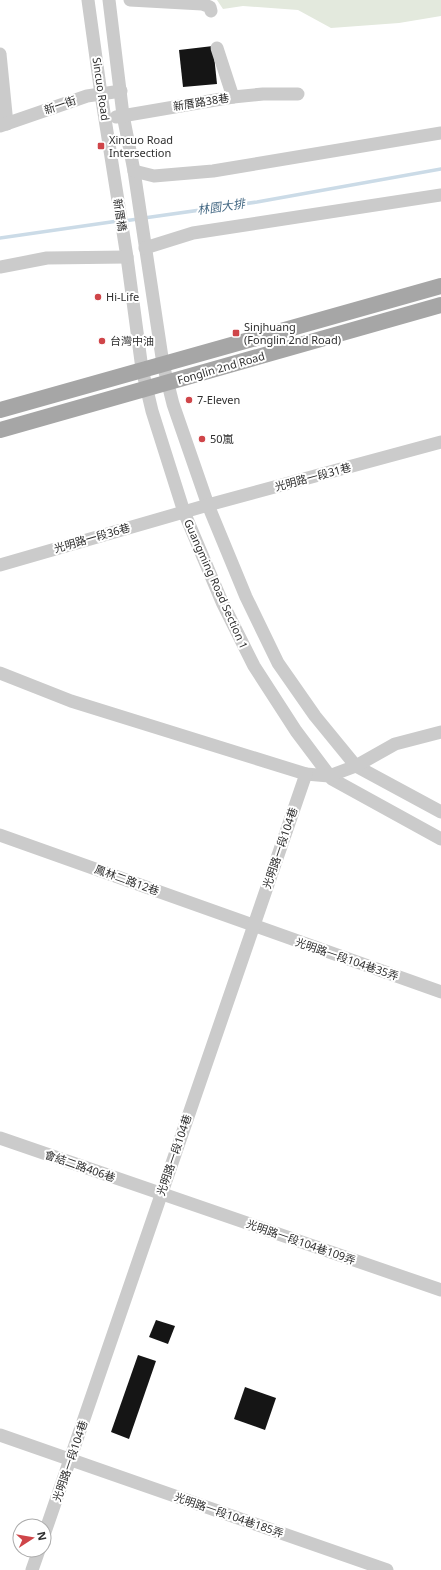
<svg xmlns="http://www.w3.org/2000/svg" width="441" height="1570" viewBox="0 0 441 1570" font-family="'Noto Sans','Noto Sans TC',sans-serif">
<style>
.green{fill:#e3e9dd}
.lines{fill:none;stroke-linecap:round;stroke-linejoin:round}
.stream{stroke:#cbdbe7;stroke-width:3.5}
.building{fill:#151515}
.minor{stroke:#cbcbcb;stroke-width:13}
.major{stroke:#a6a6a6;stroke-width:16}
.poi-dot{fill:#cf4549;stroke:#fff;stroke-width:1.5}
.labels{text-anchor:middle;stroke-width:4;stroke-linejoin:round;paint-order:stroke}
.street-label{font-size:11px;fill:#2e2e2e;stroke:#fff}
.poi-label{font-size:11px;fill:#2e2e2e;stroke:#fff;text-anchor:start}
.water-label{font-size:12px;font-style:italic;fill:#466a85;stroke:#fff}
</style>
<rect width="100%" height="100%" fill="#fff"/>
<path class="green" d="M217,0H441V16L399,23L331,28L298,10L243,6L223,9Z"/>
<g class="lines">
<g class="stream">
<path d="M144,218L257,202L441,169"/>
<path d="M124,221L138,219"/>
<path d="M0,238L118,221"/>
</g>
</g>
<g class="building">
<path d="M213,46L217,84L183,87L179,50Z"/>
<path d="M156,1320L175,1326L168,1344L149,1337Z"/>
<path d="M138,1355L156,1361L129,1439L111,1432Z"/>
<path d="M245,1387L276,1398L265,1430L234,1419Z"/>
</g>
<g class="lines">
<g class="minor">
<path d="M88,0L101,94L127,257L142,369L152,411L184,512L222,602L254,666L296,731L332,779L441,839"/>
<path d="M109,0L123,115L134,171L163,364L173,404L208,505L246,597L278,663L315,716L356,766L441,812"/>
<path d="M130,0L202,4L210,7L211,11"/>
<path d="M217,48L233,97"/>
<path d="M0,54L7,124"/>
<path d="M116,117L233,97L263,94H298"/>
<path d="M0,126L87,96L121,91"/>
<path d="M134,171L154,176L213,171L441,133"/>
<path d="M145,248L193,233L441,195"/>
<path d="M0,267L47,258L127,257"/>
<path d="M0,565L208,505L441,442"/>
<path d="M0,673L71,701L306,774L329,776L356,766L395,744L441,732"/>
<path d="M0,835L441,992"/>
<path d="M0,1138L441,1290"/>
<path d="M0,1435L387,1570"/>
<path d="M44,1535L306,774"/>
<path d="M32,1570L39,1550"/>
</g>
<g class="major">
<path d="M0,410L441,286"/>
<path d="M0,430L441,305"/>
</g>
</g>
<g class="poi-dot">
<rect x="97" y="142" width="8" height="8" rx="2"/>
<circle cx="98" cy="297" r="4"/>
<rect x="232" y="329" width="8" height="8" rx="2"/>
<circle cx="102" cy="341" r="4"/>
<circle cx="189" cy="400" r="4"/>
<circle cx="202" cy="439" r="4"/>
</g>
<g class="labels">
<g class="street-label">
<text transform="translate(101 89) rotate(82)" y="4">Sincuo Road</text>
<text transform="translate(201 102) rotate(-9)" y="4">新厝路38巷</text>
<text transform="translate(60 105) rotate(-19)" y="4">新一街</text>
<text transform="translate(120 215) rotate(81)" y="4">新厝橋</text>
<text transform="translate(221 368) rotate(-16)" y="4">Fonglin 2nd Road</text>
<text transform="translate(313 477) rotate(-15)" y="4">光明路一段31巷</text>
<text transform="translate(92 538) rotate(-16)" y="4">光明路一段36巷</text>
<text transform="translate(216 584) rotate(66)" y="4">Guangming Road Section 1</text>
<text transform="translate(280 848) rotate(-71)" y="4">光明路一段104巷</text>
<text transform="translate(127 880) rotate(20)" y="4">鳳林二路12巷</text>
<text transform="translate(347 959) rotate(19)" y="4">光明路一段104巷35弄</text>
<text transform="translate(174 1155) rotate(-71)" y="4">光明路一段104巷</text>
<text transform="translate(80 1166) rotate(19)" y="4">會結二路406巷</text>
<text transform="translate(301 1242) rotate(19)" y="4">光明路一段104巷109弄</text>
<text transform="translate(70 1461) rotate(-71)" y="4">光明路一段104巷</text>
<text transform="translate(229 1515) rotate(19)" y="4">光明路一段104巷185弄</text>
</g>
<g class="poi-label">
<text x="109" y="144">Xincuo Road<tspan x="109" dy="13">Intersection</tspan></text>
<text x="106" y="301">Hi-Life</text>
<text x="244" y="331">Sinjhuang<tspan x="244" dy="13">(Fonglin 2nd Road)</tspan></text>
<text x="110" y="345">台灣中油</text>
<text x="197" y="404">7-Eleven</text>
<text x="210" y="443">50嵐</text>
</g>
<g class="water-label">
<text transform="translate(221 207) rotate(-8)" y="4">林園大排</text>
</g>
</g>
<g transform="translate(32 1538) rotate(78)"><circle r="19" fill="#ffffff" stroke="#ababab"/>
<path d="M0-3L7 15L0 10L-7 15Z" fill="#cf4549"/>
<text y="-6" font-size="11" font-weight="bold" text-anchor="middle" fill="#2e2e2e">N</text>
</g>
</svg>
